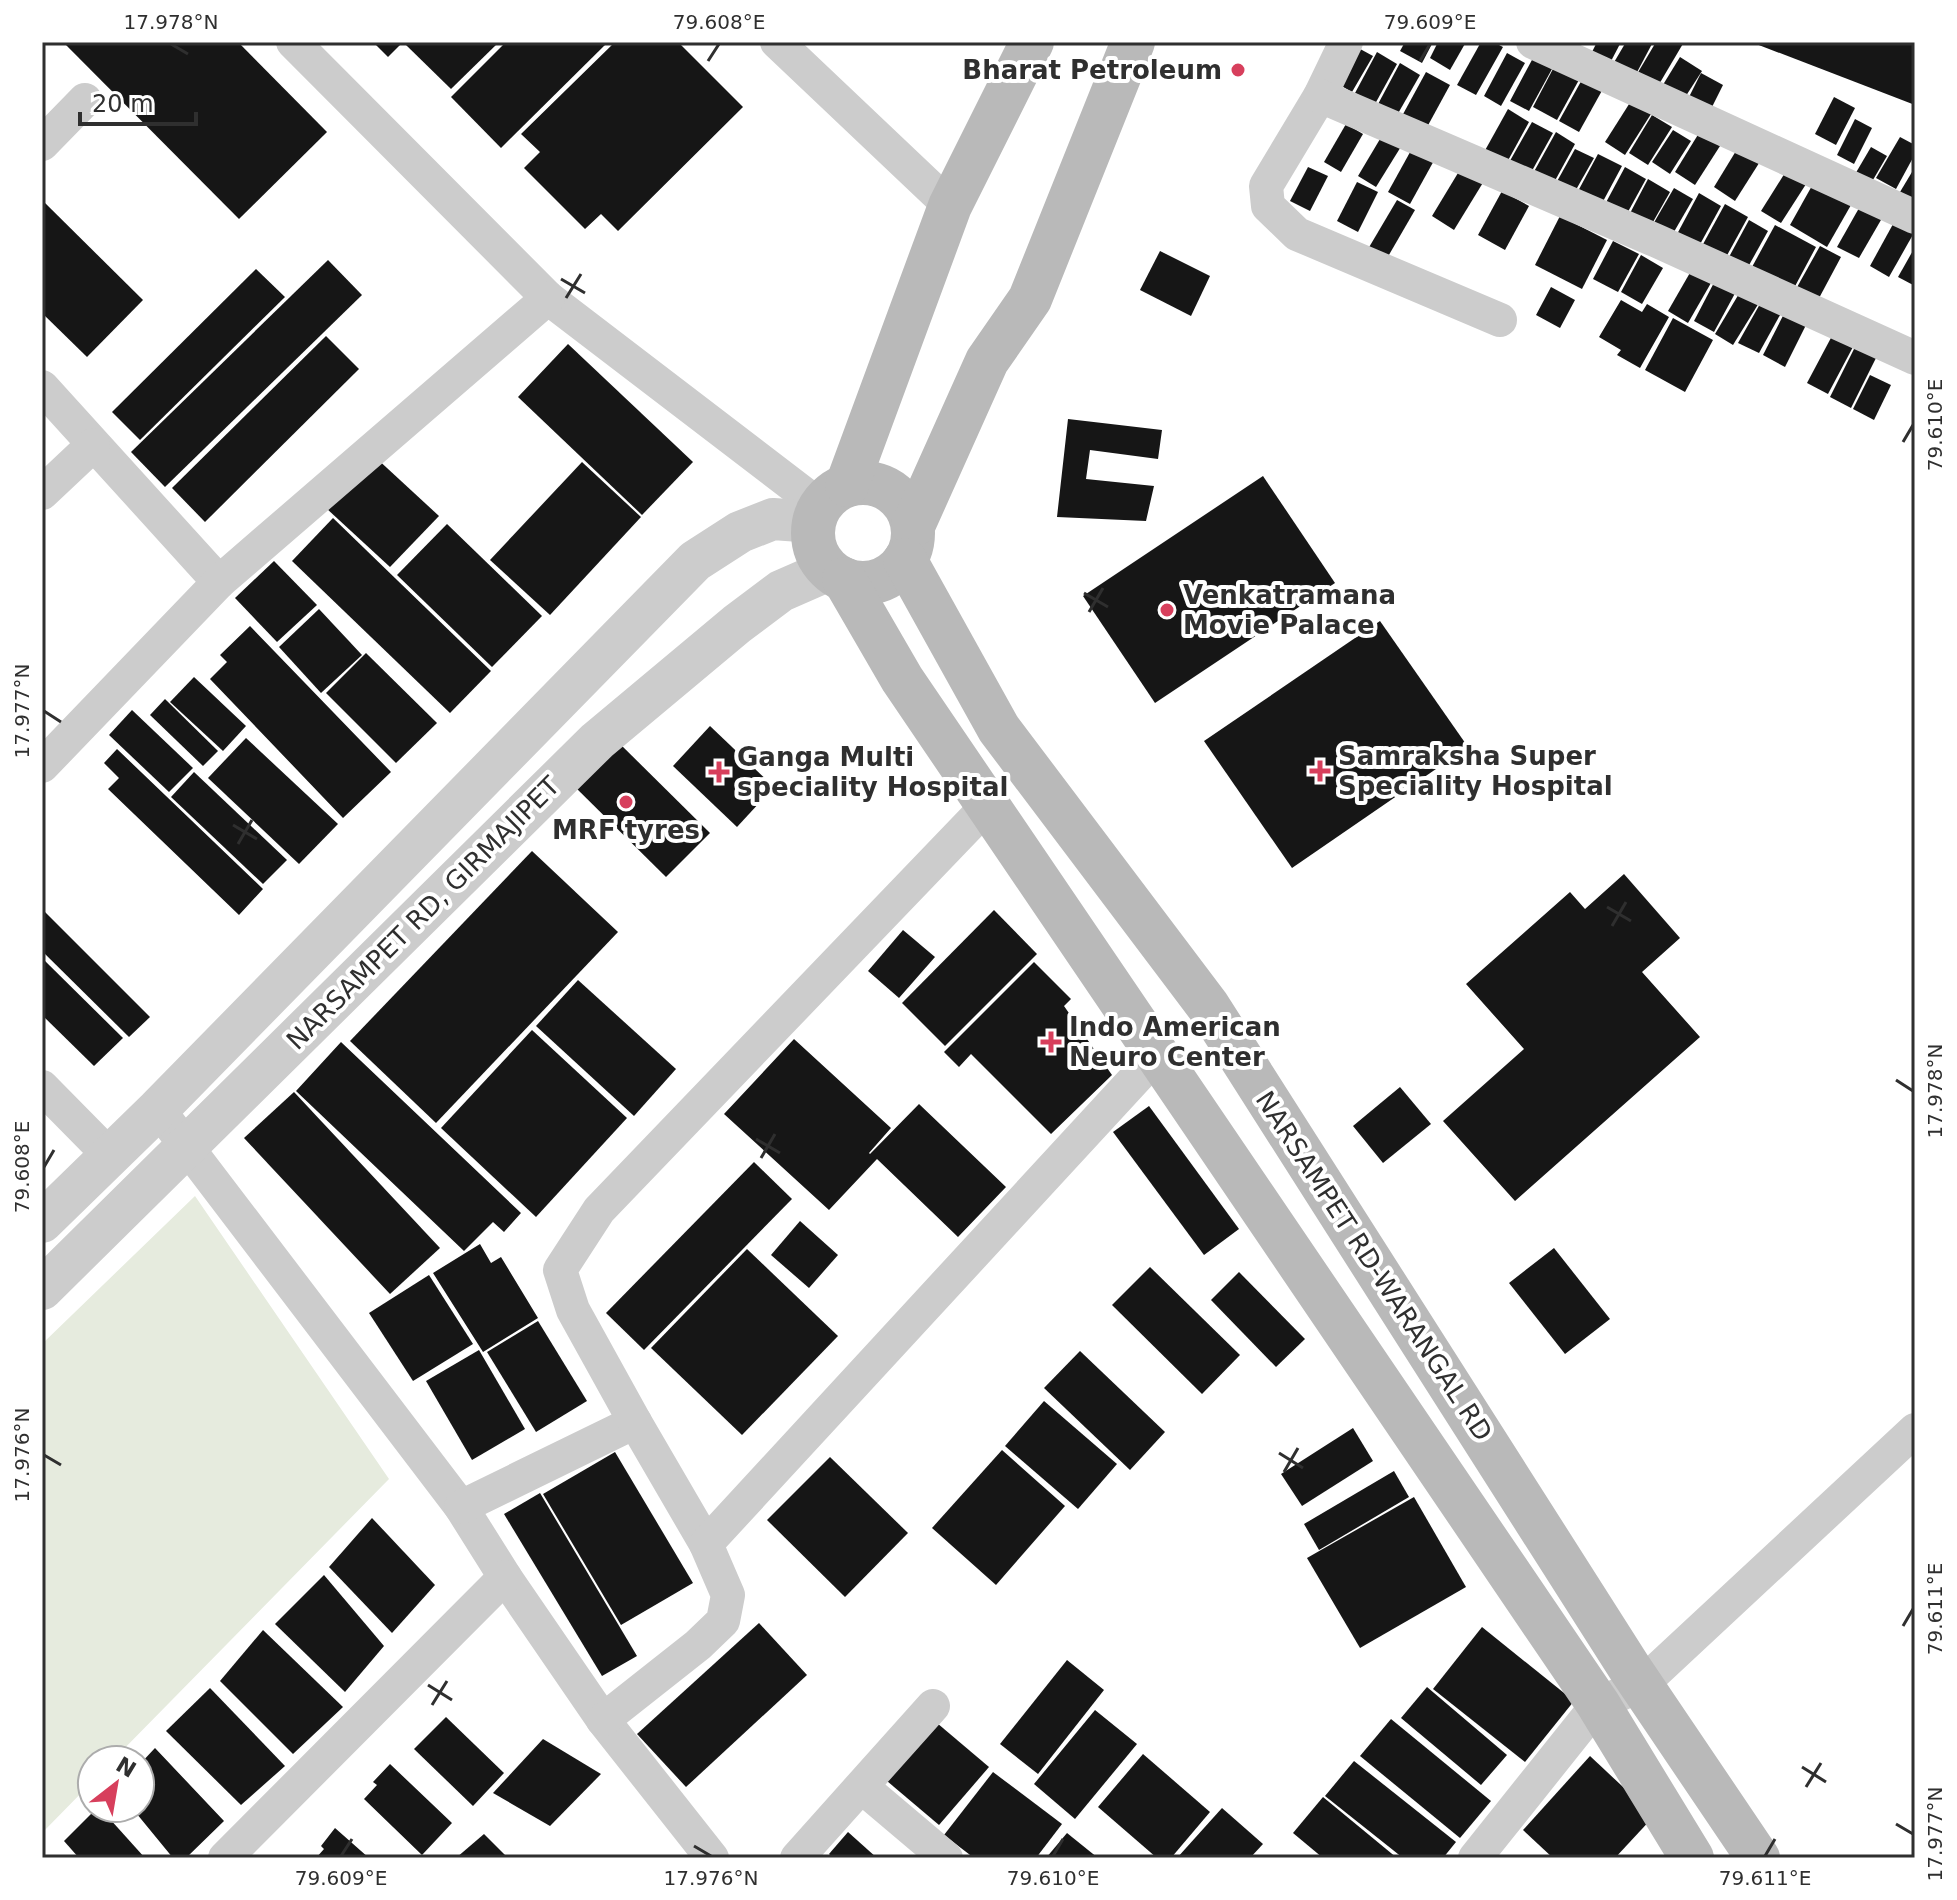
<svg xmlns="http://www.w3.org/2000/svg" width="1957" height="1900" viewBox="0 0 1957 1900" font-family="'DejaVu Sans',sans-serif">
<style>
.green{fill:#e6ebde}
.building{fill:#161616}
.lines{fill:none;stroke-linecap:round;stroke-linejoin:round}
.minor{stroke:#ccc;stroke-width:34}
.tertiary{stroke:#ccc;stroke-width:42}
.secondary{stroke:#b9b9b9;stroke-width:44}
.ticks{fill:none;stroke:#2f2f2f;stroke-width:3}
.poi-dot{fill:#d73f5c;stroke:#fff;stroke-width:3}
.labels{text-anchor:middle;stroke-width:8;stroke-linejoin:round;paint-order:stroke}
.poi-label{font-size:26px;font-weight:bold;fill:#2f2f2f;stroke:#fff;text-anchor:start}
.street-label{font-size:26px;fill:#2f2f2f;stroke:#fff}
.neatline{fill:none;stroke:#2f2f2f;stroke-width:3}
.ticks-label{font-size:20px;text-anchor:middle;fill:#2f2f2f}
</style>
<rect width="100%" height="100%" fill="#fff"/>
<path class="green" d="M195,1196L389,1479L113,1760H92V1782L42,1833V1344Z"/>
<g class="building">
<path d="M63,42H238L327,132L239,219Z"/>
<path d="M373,42H403L388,57Z"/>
<path d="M409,42H499L451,89L406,45Z"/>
<path d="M506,42H608L501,148L451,97Z"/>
<path d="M615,42H678L743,107L618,231L601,214L585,229L524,168L540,152L521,134Z"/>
<path d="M1405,42H1433L1422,63L1400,51Z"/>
<path d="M1438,42H1466L1450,70L1430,58Z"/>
<path d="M1481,42H1493L1503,47L1476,95L1457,85Z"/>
<path d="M1597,42H1621L1609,65L1590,56Z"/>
<path d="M1626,42H1653L1635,76L1613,64Z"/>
<path d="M1656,42H1684L1658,86L1637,74Z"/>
<path d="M1751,42H1915V105Z"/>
<path d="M1351,44L1373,56L1352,92L1331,80Z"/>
<path d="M1377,52L1397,64L1375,104L1355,93Z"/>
<path d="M1507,53L1525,63L1501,106L1484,96Z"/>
<path d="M1680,57L1702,71L1682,102L1661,88Z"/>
<path d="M1533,58L1552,69L1529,111L1510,101Z"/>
<path d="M1400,63L1420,75L1396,117L1377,106Z"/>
<path d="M1555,65L1580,78L1557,120L1533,107Z"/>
<path d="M1426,72L1450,85L1426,129L1402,116Z"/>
<path d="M1701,73L1723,85L1709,113L1687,101Z"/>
<path d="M1584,76L1604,87L1579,132L1559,121Z"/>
<path d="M1834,97L1855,108L1836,145L1815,134Z"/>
<path d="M1631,101L1651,114L1625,155L1605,142Z"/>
<path d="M1508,109L1529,122L1505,166L1483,154Z"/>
<path d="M1652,115L1672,127L1648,165L1629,153Z"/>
<path d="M1855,119L1872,128L1854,164L1837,155Z"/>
<path d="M1532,122L1553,133L1528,178L1507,166Z"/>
<path d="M1346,124L1363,134L1341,172L1324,162Z"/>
<path d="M1673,130L1691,141L1670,174L1652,162Z"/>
<path d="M1556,132L1575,144L1551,188L1531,177Z"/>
<path d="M1699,133L1720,146L1695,185L1675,172Z"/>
<path d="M1383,134L1402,145L1376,187L1358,176Z"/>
<path d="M1900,137L1915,145V154L1896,189L1876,178Z"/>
<path d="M1414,145L1436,157L1410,204L1388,192Z"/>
<path d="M1739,146L1761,160L1735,201L1714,187Z"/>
<path d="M1871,147L1887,156L1870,185L1854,176Z"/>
<path d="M1575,149L1594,158L1573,195L1555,185Z"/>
<path d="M1598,154L1622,166L1600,207L1577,193Z"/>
<path d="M1308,167L1328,176L1310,211L1290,201Z"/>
<path d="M1625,167L1646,179L1624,219L1603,208Z"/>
<path d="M1915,167V208L1897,197Z"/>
<path d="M1461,168L1484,181L1454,230L1432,216Z"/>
<path d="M1788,168L1808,181L1781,223L1761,211Z"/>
<path d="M1648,179L1670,192L1649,229L1628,217Z"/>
<path d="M1357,182L1378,192L1358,232L1337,221Z"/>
<path d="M1813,184L1851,205L1827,247L1790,225Z"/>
<path d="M1674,188L1693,199L1671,237L1652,226Z"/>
<path d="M1502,191L1529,206L1505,250L1478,235Z"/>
<path d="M1699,193L1721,206L1698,248L1676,236Z"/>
<path d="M42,200L143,300L87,357L42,313Z"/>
<path d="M1397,200L1415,210L1386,260L1368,249Z"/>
<path d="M1863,201L1885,213L1859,258L1837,247Z"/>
<path d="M1725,204L1748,217L1725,259L1702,246Z"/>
<path d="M1898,215L1915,231L1889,277L1870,266Z"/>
<path d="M1560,216L1607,240L1582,289L1535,265Z"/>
<path d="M1749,220L1768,231L1748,267L1729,257Z"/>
<path d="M1775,225L1816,247L1793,290L1752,267Z"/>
<path d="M1613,241L1639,254L1618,292L1593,279Z"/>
<path d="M1820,246L1841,257L1818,300L1796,289Z"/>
<path d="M1915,247V286L1898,277Z"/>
<path d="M1160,251L1210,276L1191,316L1140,290Z"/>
<path d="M1641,255L1663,268L1642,304L1621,292Z"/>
<path d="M328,260L362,295L165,487L131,452Z"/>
<path d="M1695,264L1715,276L1688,323L1668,311Z"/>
<path d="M256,269L285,297L140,440L112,412Z"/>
<path d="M1718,275L1739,286L1714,332L1694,321Z"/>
<path d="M1551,287L1575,300L1560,328L1536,315Z"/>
<path d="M1743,287L1762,298L1733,345L1715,334Z"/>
<path d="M1765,295L1785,306L1759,353L1738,343Z"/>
<path d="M1621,300L1642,312L1647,304L1669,317L1640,368L1617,355L1621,350L1599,337Z"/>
<path d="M1788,306L1810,317L1785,367L1763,355Z"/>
<path d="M1673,318L1713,340L1685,392L1645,370Z"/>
<path d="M1833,334L1854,345L1828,394L1807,383Z"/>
<path d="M326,336L359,369L205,522L172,488Z"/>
<path d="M568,344L693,462L642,515L518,397Z"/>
<path d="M1855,347L1876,358L1851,408L1830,397Z"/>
<path d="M1870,375L1891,385L1874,420L1853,409Z"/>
<path d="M1068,419L1162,430L1158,459L1090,450L1086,479L1154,486L1146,521L1057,517Z"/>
<path d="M374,456L439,516L390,567L326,508Z"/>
<path d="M582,462L641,517L550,615L490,560Z"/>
<path d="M1263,476L1335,583L1155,703L1083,596Z"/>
<path d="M333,518L491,671L450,713L292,561Z"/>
<path d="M447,524L542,616L492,667L397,575Z"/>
<path d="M274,561L317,605L277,642L235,598Z"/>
<path d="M319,609L362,655L321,693L279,647Z"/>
<path d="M1380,621L1468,747L1292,868L1204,741Z"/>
<path d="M250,626L391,772L343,818L210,679L227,662L220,655Z"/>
<path d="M366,653L437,723L396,763L326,693Z"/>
<path d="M194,677L246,726L223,751L170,702Z"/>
<path d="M165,699L218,751L203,766L150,715Z"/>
<path d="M132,710L193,768L169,792L109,735Z"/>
<path d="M710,726L774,787L737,827L673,766Z"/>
<path d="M246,738L338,824L299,864L208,778Z"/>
<path d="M616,740L710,833L666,877L572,784Z"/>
<path d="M117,749L263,889L239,915L108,789L119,778L104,763Z"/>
<path d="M194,772L287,860L263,884L171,797Z"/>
<path d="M532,851L618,932L436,1123L350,1041Z"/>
<path d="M1624,874L1680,938L1642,972L1700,1037L1515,1201L1443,1121L1524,1049L1466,984L1570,892L1585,909Z"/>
<path d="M42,909L150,1017L129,1037L42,951Z"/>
<path d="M994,910L1037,954L945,1046L902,1003Z"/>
<path d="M903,930L935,957L899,998L868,971Z"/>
<path d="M42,958L123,1038L94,1066L42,1015Z"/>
<path d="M1034,962L1071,999L1064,1006L1112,1075L1051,1134L971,1054L959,1067L944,1052Z"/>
<path d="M578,980L676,1069L634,1116L536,1026Z"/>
<path d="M532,1030L627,1118L536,1217L441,1128Z"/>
<path d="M794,1039L891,1128L869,1153L870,1154L919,1104L1006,1187L958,1237L877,1159L829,1210L724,1114Z"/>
<path d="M341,1042L521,1213L504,1232L493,1222L464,1251L296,1091Z"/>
<path d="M1400,1087L1431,1124L1383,1163L1353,1126Z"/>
<path d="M294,1092L440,1248L390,1294L244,1138Z"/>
<path d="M1149,1106L1239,1229L1204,1255L1113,1132Z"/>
<path d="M754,1162L792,1199L644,1350L606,1313Z"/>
<path d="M800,1221L838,1255L809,1288L771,1255Z"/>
<path d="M480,1244L491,1263L501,1257L538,1318L483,1352L433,1273Z"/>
<path d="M1554,1248L1610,1319L1565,1354L1509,1283Z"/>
<path d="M747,1249L838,1336L742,1435L651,1348Z"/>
<path d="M1150,1267L1240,1355L1202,1394L1112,1305Z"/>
<path d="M1239,1272L1305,1339L1276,1367L1211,1300Z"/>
<path d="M429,1275L473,1344L413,1381L369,1313Z"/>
<path d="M538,1321L587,1401L536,1432L487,1352Z"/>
<path d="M479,1350L525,1429L472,1460L426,1381Z"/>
<path d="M1080,1351L1165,1432L1130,1470L1044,1388Z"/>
<path d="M1044,1401L1117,1464L1078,1509L1005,1446Z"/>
<path d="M1353,1428L1373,1461L1302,1506L1281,1474Z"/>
<path d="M1002,1450L1065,1506L996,1585L932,1528Z"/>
<path d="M615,1452L693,1583L621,1625L543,1494Z"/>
<path d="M830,1457L908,1533L845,1597L767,1520Z"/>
<path d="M1394,1471L1409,1497L1319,1550L1304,1524Z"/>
<path d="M540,1493L637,1656L602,1676L504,1514Z"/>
<path d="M1414,1497L1466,1587L1360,1648L1307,1558Z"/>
<path d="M372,1518L435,1585L392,1633L329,1567Z"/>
<path d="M324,1575L384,1646L345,1692L275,1624Z"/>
<path d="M759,1623L807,1675L686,1787L637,1734Z"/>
<path d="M1482,1627L1574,1701L1525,1762L1433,1689Z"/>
<path d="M263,1630L343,1707L293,1754L220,1681Z"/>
<path d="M1067,1660L1104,1690L1038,1774L1000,1744Z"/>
<path d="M1427,1687L1507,1755L1481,1785L1401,1718Z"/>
<path d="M210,1688L285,1766L241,1805L166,1731Z"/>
<path d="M1095,1710L1137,1744L1075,1819L1034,1784Z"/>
<path d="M446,1717L504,1773L473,1806L414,1749Z"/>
<path d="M1391,1719L1491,1801L1460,1838L1360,1756Z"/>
<path d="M937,1723L989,1767L939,1825L887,1781Z"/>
<path d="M543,1739L601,1774L550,1826L493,1793Z"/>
<path d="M155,1748L224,1821L186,1858H173L132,1808H140V1764Z"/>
<path d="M1143,1754L1210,1812L1171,1858H1157L1098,1807Z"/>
<path d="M1590,1756L1654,1816L1615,1858H1553L1523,1830Z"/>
<path d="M1354,1761L1456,1842L1443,1858H1403L1325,1796Z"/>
<path d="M390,1764L452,1823L422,1855L364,1799L377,1785L373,1782Z"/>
<path d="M993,1772L1062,1824L1036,1858H974L944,1835Z"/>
<path d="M1323,1797L1397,1858H1323L1293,1833Z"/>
<path d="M97,1808H100L145,1858H79L64,1841Z"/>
<path d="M1222,1808L1263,1844L1250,1858H1177Z"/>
<path d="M335,1828L369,1858H316L324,1849L321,1846Z"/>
<path d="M848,1832L877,1858H833L829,1854Z"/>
<path d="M1067,1833L1098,1858H1046Z"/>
<path d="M484,1834L508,1858H456Z"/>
</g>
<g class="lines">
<g class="minor">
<path d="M293,42L548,298L820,506"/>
<path d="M777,42L950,206"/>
<path d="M1346,42L1320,96L1266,186L1268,206L1297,234L1500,320"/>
<path d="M1533,42L1915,217"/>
<path d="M1320,96L1657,241L1915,358"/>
<path d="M42,144L85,100"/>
<path d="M42,387L219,582"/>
<path d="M42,493L93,445"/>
<path d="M42,766L219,582L548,298"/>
<path d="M42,1087L109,1155"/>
<path d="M158,1109L461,1507L505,1577L603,1720L712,1858"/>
<path d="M461,1507L635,1422"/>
<path d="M706,1544L635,1422L573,1310L560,1270L599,1210L988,805"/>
<path d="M603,1720L698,1645L723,1621L728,1595L706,1544L1157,1055"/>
<path d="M862,1787L946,1858"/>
<path d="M225,1858L505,1577"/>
<path d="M797,1858L933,1706"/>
<path d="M1475,1858L1598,1704L1641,1685L1915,1430"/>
</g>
<g class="tertiary">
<path d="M42,1222L158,1109L695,561L740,532L773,519L814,522"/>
<path d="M42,1289L597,741L737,624L781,591L829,570"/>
</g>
<g class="secondary">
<circle cx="863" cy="533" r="50"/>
<path d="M847,485L950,206L1032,42"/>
<path d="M913,526L987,361L1030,299L1133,42"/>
<path d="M905,560L999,729L1208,1006L1629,1667L1758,1858"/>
<path d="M844,579L902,679L1598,1704L1692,1858"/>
</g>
</g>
<path class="ticks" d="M171,44L188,54M708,61L719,44M1420,61L1430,44M561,279L585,293M566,298L581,274M1903,442L1913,425M1084,593L1108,607M1089,612L1103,588M44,711L61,722M233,825L257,839M238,844L252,820M1607,907L1631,921M1612,926L1626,902M1896,1080L1913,1091M756,1139L780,1153M761,1158L775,1134M44,1167L54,1150M1279,1453L1303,1468M44,1455L61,1465M1284,1472L1298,1448M1903,1626L1913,1609M428,1685L452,1700M432,1705L447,1681M1802,1767L1826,1782M1806,1787L1821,1763M1896,1824L1913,1834M694,1846L711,1856M341,1856L352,1839M1053,1856L1063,1839M1765,1856L1775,1839"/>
<g class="poi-dot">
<circle cx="1238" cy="70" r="8"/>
<circle cx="1167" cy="610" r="8"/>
<path d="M1316 759h8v8h8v8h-8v8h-8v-8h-8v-8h8z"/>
<path d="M715 760h8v8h8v8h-8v8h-8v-8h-8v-8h8z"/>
<circle cx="626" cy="802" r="8"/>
<path d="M1047 1030h8v8h8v8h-8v8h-8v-8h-8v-8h8z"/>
</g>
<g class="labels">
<g class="poi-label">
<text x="1222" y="79" text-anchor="end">Bharat Petroleum</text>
<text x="1183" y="604">Venkatramana<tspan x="1183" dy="30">Movie Palace</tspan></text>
<text x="1338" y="765">Samraksha Super<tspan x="1338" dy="30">Speciality Hospital</tspan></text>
<text x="737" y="766">Ganga Multi<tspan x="737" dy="30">speciality Hospital</tspan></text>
<text x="626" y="839" text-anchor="middle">MRF tyres</text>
<text x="1069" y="1036">Indo American<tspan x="1069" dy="30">Neuro Center</tspan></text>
</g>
<g class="street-label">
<text transform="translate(423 913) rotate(-45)" y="9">NARSAMPET RD, GIRMAJIPET</text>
<text transform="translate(1374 1266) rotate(57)" y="9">NARSAMPET RD-WARANGAL RD</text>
</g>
</g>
<rect width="1957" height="1900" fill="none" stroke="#ffffff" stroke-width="88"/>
<g transform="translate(116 1784) rotate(31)"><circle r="38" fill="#ffffff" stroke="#acacac" stroke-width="2"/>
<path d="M0-6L14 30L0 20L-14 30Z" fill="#d73f5c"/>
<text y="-12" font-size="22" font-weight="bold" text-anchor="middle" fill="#2f2f2f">N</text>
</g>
<path d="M80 112v12h116v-12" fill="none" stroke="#2f2f2f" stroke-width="4"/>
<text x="92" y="112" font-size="24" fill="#2f2f2f" stroke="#ffffff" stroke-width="6" paint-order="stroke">20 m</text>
<rect x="44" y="44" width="1869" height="1812" class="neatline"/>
<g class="ticks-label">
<text x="171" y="29">17.978°N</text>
<text x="719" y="29">79.608°E</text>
<text x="1430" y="29">79.609°E</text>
<text transform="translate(1935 425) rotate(-90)" y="7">79.610°E</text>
<text transform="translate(22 711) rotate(-90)" y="7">17.977°N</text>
<text transform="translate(1935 1091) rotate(-90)" y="7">17.978°N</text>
<text transform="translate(22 1167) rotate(-90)" y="7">79.608°E</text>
<text transform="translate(22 1455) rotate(-90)" y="7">17.976°N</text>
<text transform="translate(1935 1609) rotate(-90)" y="7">79.611°E</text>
<text transform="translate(1935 1834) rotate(-90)" y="7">17.977°N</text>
<text x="341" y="1885">79.609°E</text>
<text x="711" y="1885">17.976°N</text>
<text x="1053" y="1885">79.610°E</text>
<text x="1765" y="1885">79.611°E</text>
</g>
</svg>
